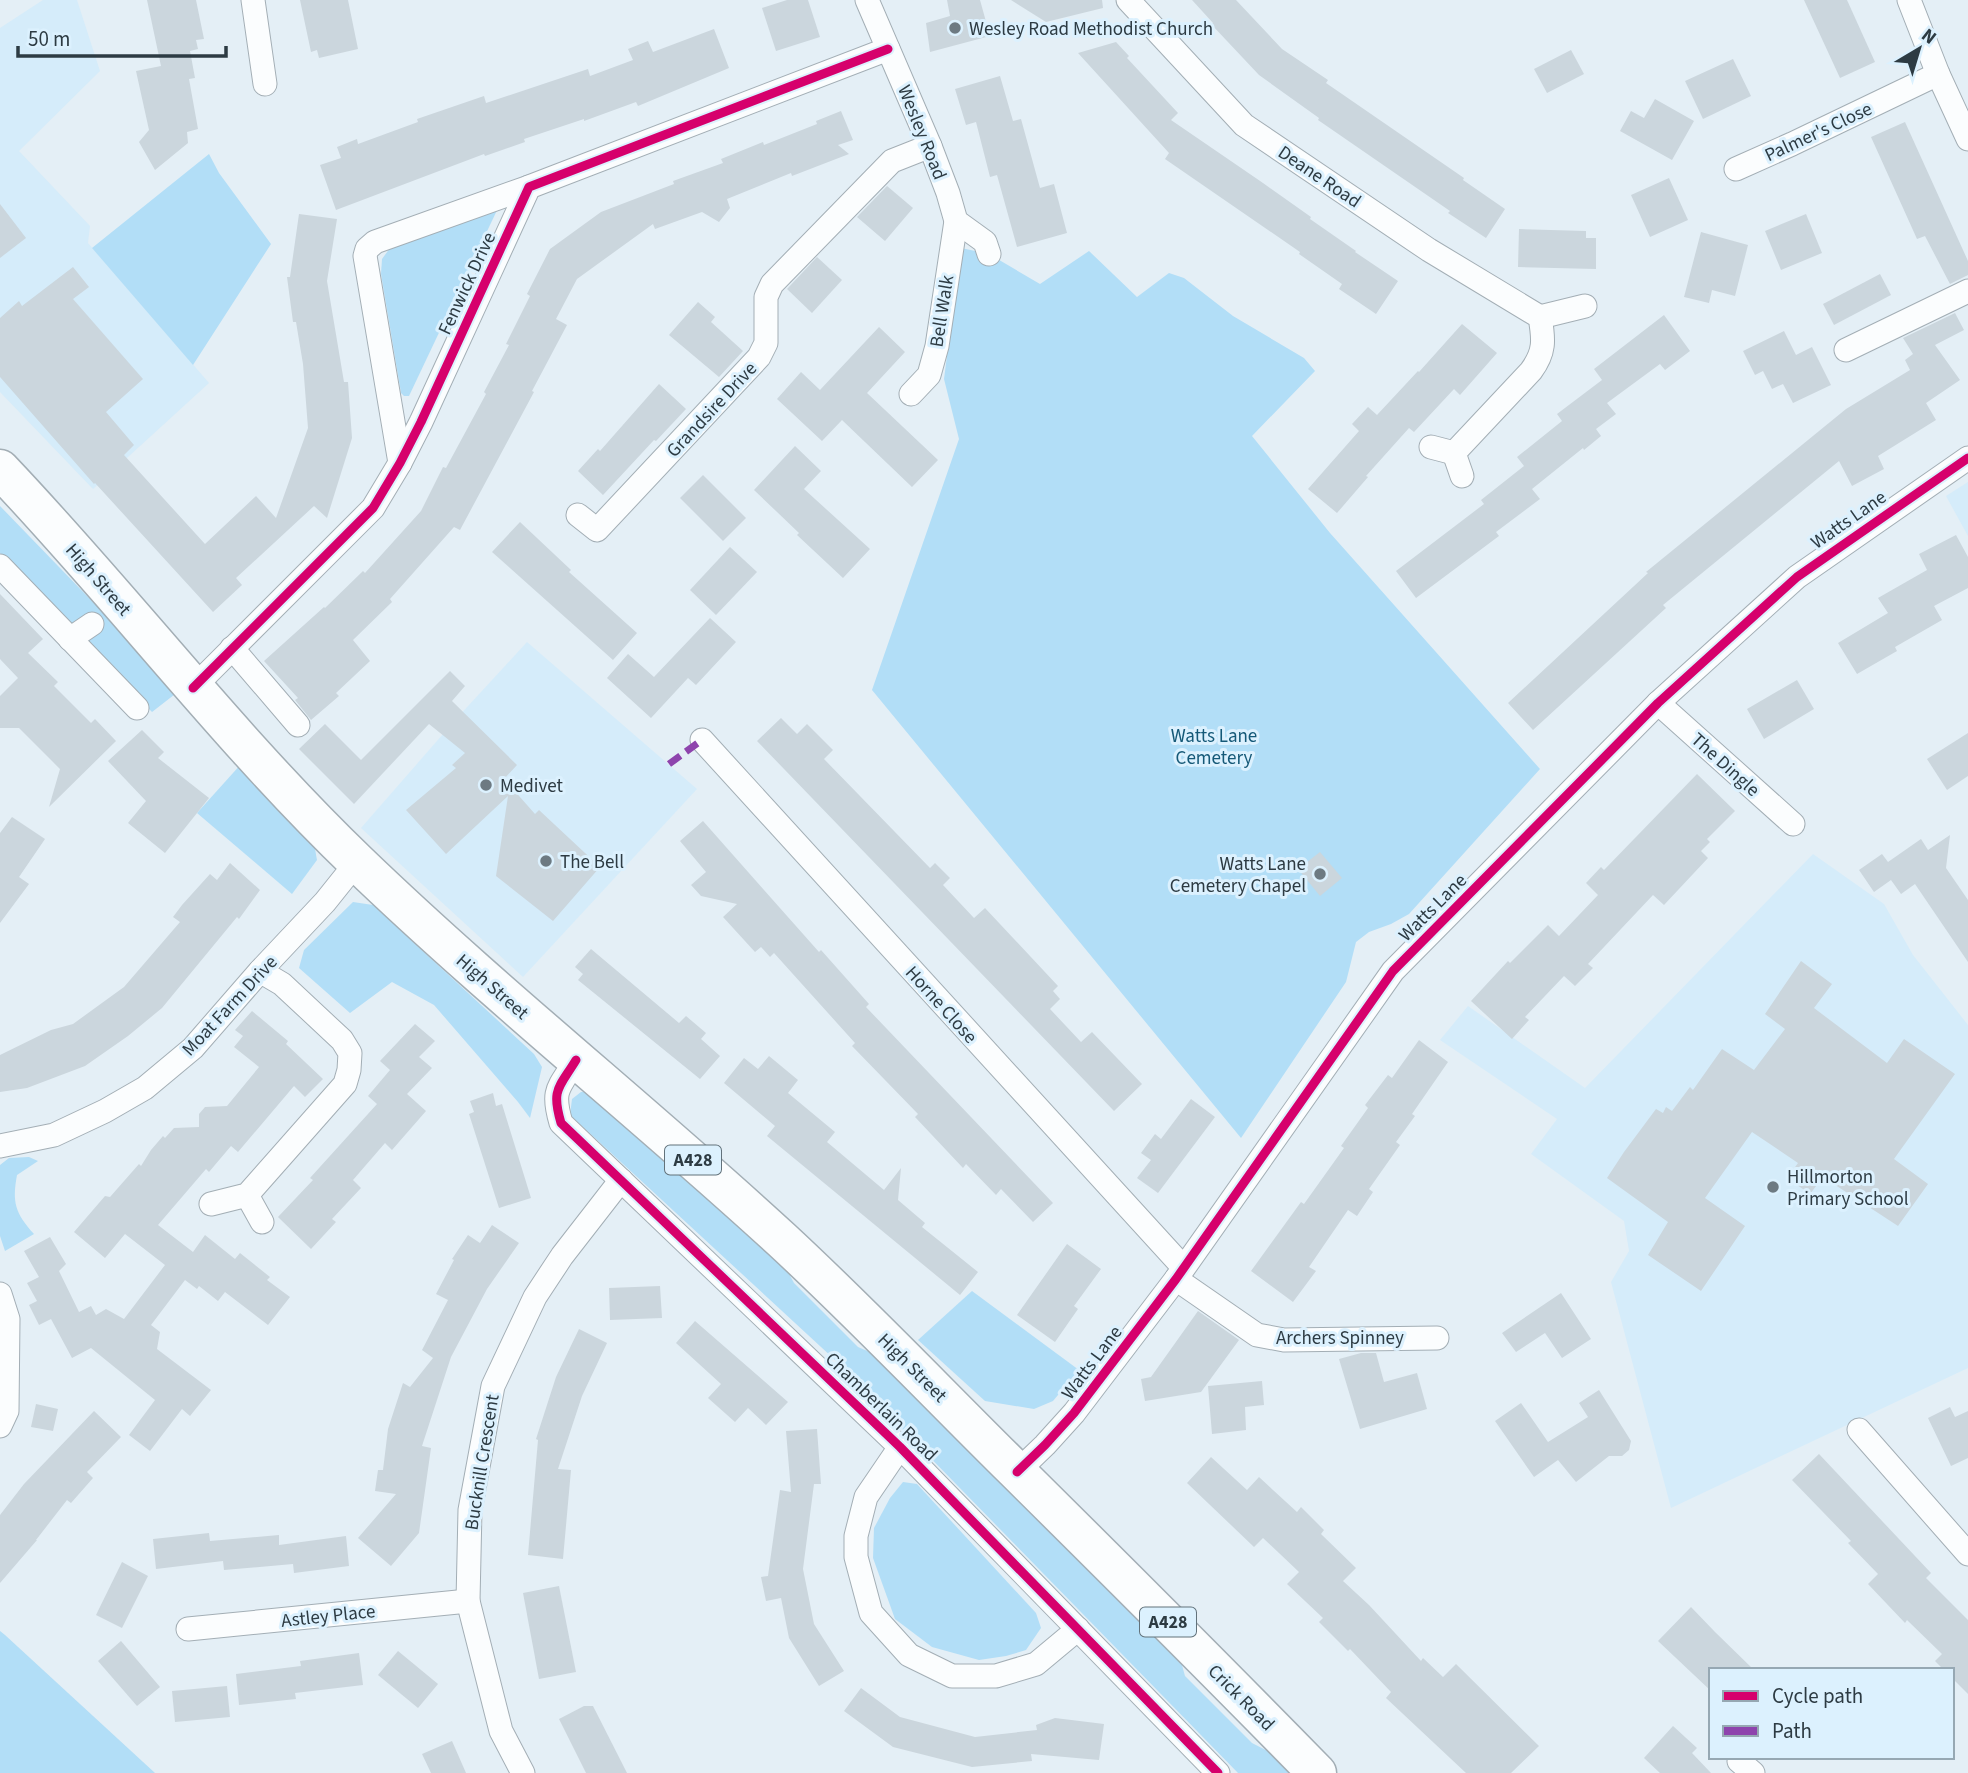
<svg xmlns="http://www.w3.org/2000/svg" width="1968" height="1773" viewBox="0 0 1968 1773" font-family="'Source Sans 3',sans-serif">
<style>
.built{fill:#d5ecfa}
.green{fill:#b2def7}
.building{fill:#cbd6dd}
.lines{fill:none;stroke-linecap:round;stroke-linejoin:round}
.minor-casing{stroke:#a3aeb5;stroke-width:25}
.trunk-casing{stroke:#a3aeb5;stroke-width:41}
.minor{stroke:#fbfdfe;stroke-width:23}
.trunk{stroke:#fbfdfe;stroke-width:38}
.quiet{stroke:#8e44ad;stroke-width:7;stroke-dasharray:14 7;stroke-linecap:butt}
.cycleway-casing{stroke:#dcf1fe;stroke-width:13}
.cycleway{stroke:#d6006c;stroke-width:9}
.poi-dot{fill:#6d7a82;stroke:#dcf1fe;stroke-width:2.5}
.labels{text-anchor:middle;stroke-width:6;stroke-linejoin:round;paint-order:stroke}
.shield{fill:#dcf1fe;stroke:#62727b;stroke-width:2}
.shield-label{font-size:18px;font-weight:bold;fill:#2d3b43}
.poi-label{font-size:19px;fill:#2d3b43;stroke:#dcf1fe;text-anchor:start}
.street-label{font-size:19px;fill:#2d3b43;stroke:#dcf1fe}
.park-label{font-size:19px;fill:#155978;stroke:#dcf1fe}
</style>
<rect width="100%" height="100%" fill="#e4eff6"/>
<g class="built">
<path d="M43,0H77L100,71L19,151L90,226L88,243L209,383L93,489L0,392V28Z"/>
<path d="M1968,482V536L1946,496Z"/>
<path d="M527,642L697,789L523,977L361,828L457,718Z"/>
<path d="M1813,854L1884,904L1913,955L1968,1025V1368L1671,1508L1611,1282L1629,1251L1624,1221L1531,1154L1557,1119L1440,1040L1468,1006L1585,1088Z"/>
</g>
<g class="green">
<path d="M209,154L219,173L271,244L193,365L92,248Z"/>
<path d="M499,206L409,396H404L401,393L381,274L382,259L390,248Z"/>
<path d="M961,248L989,254L1040,284L1089,251L1137,297L1169,273L1184,278L1233,316L1304,358L1315,371L1252,436L1330,533L1540,769L1409,914L1391,924L1369,932L1356,942L1346,982L1241,1138L872,690L959,439L944,379Z"/>
<path d="M0,506L179,691L152,712L0,553Z"/>
<path d="M242,763L313,838L317,860L292,894L197,813Z"/>
<path d="M353,902L373,905L534,1054L542,1067L530,1118L518,1102L434,1005L392,982L350,1013L299,968L304,950Z"/>
<path d="M590,1091L780,1257L794,1283L858,1347L884,1358L1180,1658L1185,1676L1252,1743L1279,1757L1294,1773H1238L834,1359L570,1115L572,1099L581,1092Z"/>
<path d="M29,1157L38,1161L17,1175C12,1202 15,1213 34,1234L5,1251L0,1236V1165L9,1158Z"/>
<path d="M972,1291L1079,1370L1053,1401L1034,1409L985,1401L918,1340Z"/>
<path d="M903,1482L917,1484L1036,1613L1041,1628L1026,1650L1006,1656L979,1660L932,1647L895,1619L873,1558L874,1528L890,1498Z"/>
<path d="M0,1631L5,1635L155,1773H0Z"/>
</g>
<g class="building">
<path d="M147,0H196L204,39L196,40L198,49L190,51L195,78L189,79L198,129L187,132L188,143L155,170L139,142L149,130L136,71L161,66Z"/>
<path d="M300,0H348L358,49L319,58L317,50L311,52Z"/>
<path d="M787,0H808L820,37L776,51L762,8Z"/>
<path d="M947,0H980L990,36L930,52L926,23L950,16Z"/>
<path d="M1011,0H1102L1103,8L1046,22Z"/>
<path d="M1192,0H1236L1282,49L1328,80L1326,83L1464,178L1463,180L1505,209L1486,238L1448,213L1450,211L1318,120L1319,118L1259,75L1211,24L1213,23Z"/>
<path d="M1804,0H1847L1875,62L1840,78Z"/>
<path d="M714,29L729,68L638,106L636,102L584,121V119L524,139L525,142L485,156L484,154L336,210L320,165L341,158L337,147L357,139L358,144L418,122L417,119L484,96L486,103L588,69L590,76L633,60L628,49L648,41L653,52Z"/>
<path d="M1116,42L1129,56L1127,58L1178,113L1171,120L1263,183L1311,217L1310,219L1356,251L1355,252L1398,281L1376,314L1339,289L1342,284L1299,254L1300,252L1165,159L1169,153L1078,53Z"/>
<path d="M1571,50L1584,74L1547,93L1534,69Z"/>
<path d="M1733,59L1751,96L1703,119L1685,81Z"/>
<path d="M1000,76L1013,121L1021,119L1040,188L1054,184L1067,233L1017,247L997,175L990,177L976,122L966,125L955,89Z"/>
<path d="M1655,99L1694,121L1672,160L1620,131L1631,111L1644,118Z"/>
<path d="M841,111L853,140L838,145L849,154L792,176L791,173L727,199L730,208L719,222L702,212L655,229L653,224L577,279L556,319L567,325L532,391L534,392L460,530L454,527L390,599L392,602L353,640L370,661L336,693L339,696L311,720L295,700L298,698L264,661L324,607L325,608L363,571L365,573L421,511L443,467L446,468L486,394L484,392L509,345L506,344L530,296L527,294L550,249L601,212L674,184L673,181L723,163L721,159L763,142L764,145L817,124L816,121Z"/>
<path d="M1905,122L1968,261V275L1950,284L1925,236L1917,239L1871,137Z"/>
<path d="M1669,178L1688,220L1650,237L1631,195Z"/>
<path d="M887,186L913,208L885,241L857,217Z"/>
<path d="M0,204L26,238L0,258Z"/>
<path d="M299,214L337,219L327,281L344,382H348L352,438L327,518L314,506L236,578L242,585L213,612L95,483L94,484L0,377V318L19,301L22,306L73,267L89,287L73,299L143,379L106,412L134,445L124,455L205,544L256,496L276,518L308,428L303,364L296,322H293L287,277H290Z"/>
<path d="M1806,214L1822,253L1781,270L1765,231Z"/>
<path d="M1519,229L1586,231V238H1596V269L1518,267Z"/>
<path d="M1701,232L1748,245L1735,296L1712,290L1709,303L1684,297Z"/>
<path d="M817,257L842,280L812,313L787,289Z"/>
<path d="M1880,274L1891,295L1834,325L1823,304Z"/>
<path d="M698,302L715,317L711,322L743,351L719,377L669,335Z"/>
<path d="M1955,313L1964,330L1935,345L1960,380L1926,403L1936,420L1878,456L1884,469L1852,486L1839,461L1663,605L1666,608L1533,730L1508,703L1648,573L1646,572L1846,409L1910,370L1905,360L1913,354L1903,338Z"/>
<path d="M1664,315L1690,351L1665,370L1660,364L1607,403L1616,414L1596,429L1601,436L1584,450L1583,448L1532,489L1540,499L1496,532L1499,536L1416,598L1396,571L1484,504L1481,500L1524,466L1517,457L1562,421L1557,414L1602,380L1594,369Z"/>
<path d="M1462,324L1497,353L1460,395L1454,389L1414,432L1409,428L1366,476L1368,477L1337,513L1308,489L1359,431L1352,424L1368,407L1377,415L1418,371L1419,372Z"/>
<path d="M879,327L905,352L867,393L938,460L912,487L842,420L822,441L777,399L801,372L820,390Z"/>
<path d="M1784,331L1796,355L1812,347L1831,385L1793,403L1783,384L1772,389L1763,371L1755,375L1743,351Z"/>
<path d="M659,384L686,409L656,441L654,440L603,495L578,471L598,449L600,451Z"/>
<path d="M795,446L821,471L804,489L870,549L843,578L797,535L799,533L754,490Z"/>
<path d="M703,475L746,518L723,541L680,498Z"/>
<path d="M520,522L571,570L569,572L637,633L613,660L492,552Z"/>
<path d="M1956,535L1968,557V588L1934,606L1942,620L1895,647L1897,651L1857,674L1838,643L1888,613L1878,598L1927,570L1919,554Z"/>
<path d="M730,547L757,572L716,615L690,590Z"/>
<path d="M0,594L43,639L28,653L58,682L54,686L91,723L95,719L116,741L49,807L60,769L19,728H0V696L18,678L0,659Z"/>
<path d="M710,618L736,642L696,685L688,678L651,718L607,678L628,654L654,677Z"/>
<path d="M450,671L465,686L452,701L517,765L504,779L535,814L539,810L600,867L553,921L496,876L508,796L446,854L406,810L456,768L452,765L465,753L429,724L354,804L299,749L325,724L361,760Z"/>
<path d="M1797,680L1814,709L1764,739L1747,709Z"/>
<path d="M781,718L797,734L807,724L833,750L824,759L930,868L935,863L950,878L943,885L974,918L985,908L1058,986L1053,991L1060,999L1050,1009L1081,1042L1092,1032L1142,1084L1114,1111L757,741Z"/>
<path d="M142,730L164,752L158,758L209,798L165,853L128,823L146,801L108,761Z"/>
<path d="M1968,733V776L1947,790L1927,759Z"/>
<path d="M1697,774L1735,811L1707,839L1710,842L1701,851L1708,858L1664,905L1653,895L1588,964L1593,968L1575,986L1564,976L1525,1017L1529,1020L1512,1039L1471,1001L1508,961L1510,963L1548,925L1559,936L1598,895L1586,883L1601,867L1604,870Z"/>
<path d="M12,817L45,839L19,877L29,884L0,923V833Z"/>
<path d="M703,821L819,952L821,950L869,1004L866,1007L1053,1203L1033,1222L1001,1189L996,1195L966,1164L963,1168L915,1117L918,1114L852,1046L855,1043L774,953L770,957L761,947L755,952L723,917L737,904L701,896L691,885L706,872L680,841Z"/>
<path d="M1950,835L1946,868L1968,900V962L1915,884L1901,894L1891,880L1874,892L1859,870L1882,854L1888,862L1921,839L1928,850Z"/>
<path d="M1320,852L1342,878L1320,896L1298,869Z"/>
<path d="M230,863L260,890L239,919L237,917L162,1008L128,1036L85,1066L27,1088L0,1092V1055L51,1030L73,1024L124,987L180,922L173,917L182,905L210,874L217,880Z"/>
<path d="M591,949L679,1023L686,1016L706,1033L701,1039L720,1056L700,1079L578,980L583,974L575,967Z"/>
<path d="M1801,961L1832,984L1814,1008L1887,1063L1904,1039L1955,1074L1894,1159L1928,1184L1898,1226L1823,1177L1810,1194L1787,1178L1798,1163L1752,1132L1705,1198L1745,1226L1701,1291L1648,1255L1668,1222L1607,1178L1624,1152L1656,1109L1663,1113L1666,1107L1672,1111L1690,1087L1693,1090L1722,1049L1754,1070L1785,1029L1765,1014Z"/>
<path d="M252,1011L288,1041L286,1044L323,1079L305,1097L294,1086L238,1152L231,1146L209,1172L206,1169L158,1225L193,1252L205,1235L235,1259L240,1253L270,1277L267,1280L290,1297L268,1325L225,1292L218,1301L199,1286L197,1289L185,1280L151,1325L160,1332L157,1349L211,1390L190,1416L182,1409L150,1451L129,1435L155,1400L91,1348L72,1358L51,1319L39,1325L29,1305L37,1301L27,1283L39,1277L24,1251L50,1237L66,1264L59,1271L79,1312L91,1306L96,1315L106,1309L124,1319L165,1265L125,1234L105,1258L74,1232L105,1196L110,1197L139,1164L141,1166L151,1150L163,1136L165,1138L174,1128L199,1127V1114L205,1107L227,1106L259,1067L234,1047L243,1036L235,1030Z"/>
<path d="M415,1024L435,1041L419,1057L432,1068L407,1094L426,1111L392,1150L385,1143L353,1180L361,1188L332,1219L336,1222L311,1249L278,1217L313,1180L310,1178L377,1104L368,1096L390,1070L380,1061Z"/>
<path d="M1419,1040L1448,1062L1412,1114L1415,1116L1396,1142L1400,1145L1369,1189L1373,1192L1357,1216L1348,1210L1309,1267L1316,1271L1293,1302L1251,1271L1301,1202L1304,1204L1344,1148L1341,1146L1368,1108L1365,1105L1388,1075L1392,1078Z"/>
<path d="M769,1056L798,1080L788,1093L835,1132L827,1142L884,1190L901,1168L898,1200L925,1223L922,1227L978,1272L960,1295L767,1136L775,1126L724,1083L744,1058L758,1069Z"/>
<path d="M493,1093L496,1106L502,1104L531,1198L499,1208L469,1114L474,1112L470,1101Z"/>
<path d="M1191,1099L1215,1117L1158,1193L1137,1178L1151,1160L1141,1153L1155,1134L1161,1139Z"/>
<path d="M492,1225L519,1243L487,1289L451,1357L422,1446L431,1448L419,1533L391,1566L358,1538L396,1494L375,1491L378,1470H383L388,1429L403,1383L410,1387L433,1358L422,1350L448,1300L436,1294L454,1260L452,1259L468,1235L480,1243Z"/>
<path d="M1067,1244L1101,1269L1074,1306L1078,1309L1055,1342L1017,1315Z"/>
<path d="M660,1286L662,1318L610,1320L609,1288Z"/>
<path d="M1561,1293L1591,1339L1562,1358L1545,1333L1516,1352L1502,1333Z"/>
<path d="M1198,1311L1239,1340L1201,1392L1145,1401L1141,1379L1151,1377Z"/>
<path d="M695,1321L788,1402L766,1425L748,1408L735,1422L708,1398L721,1384L676,1343Z"/>
<path d="M579,1329L607,1343L582,1396L558,1469L571,1470L563,1559L528,1555L538,1440L536,1439L556,1377Z"/>
<path d="M1361,1353H1376L1384,1382L1417,1373L1427,1409L1360,1429L1339,1359Z"/>
<path d="M1262,1381L1264,1405L1245,1407L1246,1430L1212,1434L1208,1386Z"/>
<path d="M1599,1390L1631,1441L1629,1450L1622,1456H1609L1576,1482L1558,1460L1534,1477L1495,1421L1521,1403L1548,1442L1588,1417L1579,1403Z"/>
<path d="M36,1404L58,1409L53,1431L31,1427Z"/>
<path d="M1950,1407L1955,1417L1968,1411V1458L1951,1466L1928,1418Z"/>
<path d="M94,1411L121,1437L87,1472L93,1478L71,1503L67,1500L36,1540H37L0,1583V1515L24,1484Z"/>
<path d="M817,1429L821,1484H814L803,1569L814,1624L844,1671L819,1686L789,1638L781,1598L766,1601L761,1577L768,1576L780,1490L791,1492L786,1431Z"/>
<path d="M1819,1454L1931,1573L1926,1578L1968,1620V1694L1952,1678V1670H1944L1935,1661L1942,1654L1907,1620L1905,1623L1868,1584L1878,1574L1848,1543L1851,1541L1792,1480Z"/>
<path d="M1211,1457L1247,1490L1259,1477L1297,1512L1301,1507L1324,1530L1321,1534L1356,1568L1343,1581L1369,1605L1421,1661L1423,1658L1443,1677L1456,1664L1539,1746L1511,1773H1466L1386,1698L1391,1692L1350,1649L1348,1651L1319,1622L1323,1618L1287,1584L1299,1572L1263,1538L1254,1547L1187,1483Z"/>
<path d="M209,1533L210,1541L279,1535V1545L346,1536L349,1566L294,1573L293,1564L224,1570L223,1561L156,1569L153,1539Z"/>
<path d="M122,1562L148,1576L122,1628L96,1615Z"/>
<path d="M559,1586L576,1672L539,1679L523,1593Z"/>
<path d="M1691,1607L1715,1632L1754,1670H1711V1691L1658,1641Z"/>
<path d="M121,1641L160,1687L137,1706L98,1661Z"/>
<path d="M398,1651L438,1684L418,1708L378,1675Z"/>
<path d="M359,1653L363,1685L295,1693L296,1699L239,1705L236,1674L301,1666L300,1661Z"/>
<path d="M227,1686L230,1717L175,1722L172,1691Z"/>
<path d="M861,1688L900,1717L975,1737L1037,1730L1036,1725L1055,1718L1104,1724L1099,1760L1031,1754L1032,1761L972,1767L893,1747L844,1711Z"/>
<path d="M584,1706H593L627,1773H586L559,1719Z"/>
<path d="M1673,1726L1697,1748L1692,1753L1711,1773H1660L1644,1758Z"/>
<path d="M452,1741L466,1773H431L422,1754Z"/>
</g>
<g class="lines">
<g class="minor-casing">
<g id="minor">
<path d="M253,0L265,84"/>
<path d="M867,0L930,146L948,193L956,221L985,242L989,254"/>
<path d="M1128,0L1244,125L1429,250L1540,317C1544,340 1545,352 1531,371L1454,453L1431,447"/>
<path d="M1909,0L1938,74L1968,139"/>
<path d="M1736,169L1792,144L1938,74"/>
<path d="M1540,317L1585,306"/>
<path d="M1846,350L1968,291"/>
<path d="M911,394L929,375L937,346L956,221"/>
<path d="M1454,453L1462,476"/>
<path d="M400,463L365,256L367,249L375,242L529,187"/>
<path d="M578,515L597,530L759,357L766,343V297L772,284L892,161L930,146"/>
<path d="M0,566L137,708"/>
<path d="M70,639L92,624"/>
<path d="M232,648L298,725"/>
<path d="M193,688L373,508L400,463L421,422L529,187L888,49"/>
<path d="M1658,703L1793,824"/>
<path d="M702,740L1183,1267"/>
<path d="M576,1060C559,1088 551,1089 561,1123L900,1447L1218,1773"/>
<path d="M0,1146L54,1135L105,1111L145,1088L193,1048L260,971L325,902L357,862"/>
<path d="M247,1195L262,1222"/>
<path d="M211,1204L247,1195L345,1084L349,1070L350,1053L342,1040L282,984L260,971"/>
<path d="M1176,1279L1257,1335L1284,1340L1437,1338"/>
<path d="M0,1294L8,1319L7,1411L0,1426"/>
<path d="M1859,1430L1968,1554"/>
<path d="M900,1447L866,1497L856,1536V1557L871,1613L909,1655L952,1676H996L1036,1664L1078,1629"/>
<path d="M1017,1472L1045,1445L1074,1413L1176,1279L1393,971L1658,703L1797,577L1968,458"/>
<path d="M188,1629L468,1601"/>
<path d="M1739,1761L1753,1773"/>
<path d="M523,1773L501,1731L468,1601L470,1510L493,1386L535,1297L562,1256L621,1180"/>
</g>
</g>
<g class="trunk-casing">
<path id="trunk" d="M0,469C122,597 229,739 357,862C494,994 643,1112 782,1240C862,1314 937,1393 1014,1469C1116,1570 1217,1671 1317,1773"/>
</g>
<use href="#minor" class="minor"/>
<use href="#trunk" class="trunk"/>
<path class="quiet" d="M669,764L702,740"/>
<g class="cycleway-casing">
<g id="cycleway">
<path d="M193,688L373,508L400,463L421,422L529,187L888,49"/>
<path d="M576,1060C559,1088 551,1089 561,1123L900,1447L1218,1773"/>
<path d="M1017,1472L1045,1445L1074,1413L1176,1279L1393,971L1658,703L1797,577L1968,458"/>
</g>
</g>
<use href="#cycleway" class="cycleway"/>
</g>
<g class="poi-dot">
<circle cx="955" cy="28" r="7"/>
<circle cx="486" cy="785" r="7"/>
<circle cx="546" cy="861" r="7"/>
<circle cx="1320" cy="874" r="7"/>
<circle cx="1773" cy="1187" r="7"/>
</g>
<g class="labels">
<g class="shield">
<rect x="665" y="1145.5" width="56" height="29" rx="5"/>
<rect x="1140" y="1607.5" width="56" height="29" rx="5"/>
</g>
<g class="shield-label">
<text x="693" y="1166">A428</text>
<text x="1168" y="1628">A428</text>
</g>
<g class="poi-label">
<text x="969" y="35">Wesley Road Methodist Church</text>
<text x="500" y="792">Medivet</text>
<text x="560" y="868">The Bell</text>
<text x="1306" y="870" text-anchor="end">Watts Lane<tspan x="1306" dy="22">Cemetery Chapel</tspan></text>
<text x="1787" y="1183">Hillmorton<tspan x="1787" dy="22">Primary School</tspan></text>
</g>
<g class="street-label">
<text transform="translate(1818 131) rotate(-25)" y="7">Palmer's Close</text>
<text transform="translate(923 132) rotate(68)" y="7">Wesley Road</text>
<text transform="translate(1320 176) rotate(34)" y="7">Deane Road</text>
<text transform="translate(466 283) rotate(-65)" y="7">Fenwick Drive</text>
<text transform="translate(941 311) rotate(-81)" y="7">Bell Walk</text>
<text transform="translate(711 409) rotate(-47)" y="7">Grandsire Drive</text>
<text transform="translate(1848 519) rotate(-35)" y="7">Watts Lane</text>
<text transform="translate(99 579) rotate(49)" y="7">High Street</text>
<text transform="translate(1726 764) rotate(42)" y="7">The Dingle</text>
<text transform="translate(1432 907) rotate(-45)" y="7">Watts Lane</text>
<text transform="translate(493 986) rotate(41)" y="7">High Street</text>
<text transform="translate(942 1004) rotate(48)" y="7">Horne Close</text>
<text transform="translate(229 1005) rotate(-47)" y="7">Moat Farm Drive</text>
<text x="1340" y="1344">Archers Spinney</text>
<text transform="translate(1091 1362) rotate(-53)" y="7">Watts Lane</text>
<text transform="translate(913 1367) rotate(45)" y="7">High Street</text>
<text transform="translate(882 1406) rotate(44)" y="7">Chamberlain Road</text>
<text transform="translate(481 1462) rotate(-81)" y="7">Bucknill Crescent</text>
<text transform="translate(328 1615) rotate(-6)" y="7">Astley Place</text>
<text transform="translate(1242 1697) rotate(45)" y="7">Crick Road</text>
</g>
<g class="park-label">
<text x="1214" y="742">Watts Lane<tspan x="1214" dy="22">Cemetery</tspan></text>
</g>
</g>
<rect x="1709" y="1668" width="245" height="91" fill="#dcf1fe" stroke="#96a8b3" stroke-width="2"/>
<rect x="1723" y="1691" width="35" height="10" fill="#d6006c" stroke="#96a8b3" stroke-width="2"/>
<text x="1772" y="1703" font-size="21" fill="#2d3b43">Cycle path</text>
<rect x="1723" y="1726" width="35" height="10" fill="#8e44ad" stroke="#96a8b3" stroke-width="2"/>
<text x="1772" y="1738" font-size="21" fill="#2d3b43">Path</text>
<g transform="translate(1919 49) rotate(38)" stroke="#dcf1fe" stroke-width="5" paint-order="stroke">
<path d="M0-5L12 26L0 18L-12 26Z" fill="#2d3b43"/>
<text y="-10" font-size="19" font-weight="bold" text-anchor="middle" fill="#2d3b43">N</text>
</g>
<path d="M18 46v10h208v-10" fill="none" stroke="#2d3b43" stroke-width="3.5"/>
<text x="28" y="46" font-size="21" fill="#2d3b43" stroke="#dcf1fe" stroke-width="5" paint-order="stroke">50 m</text>
</svg>
